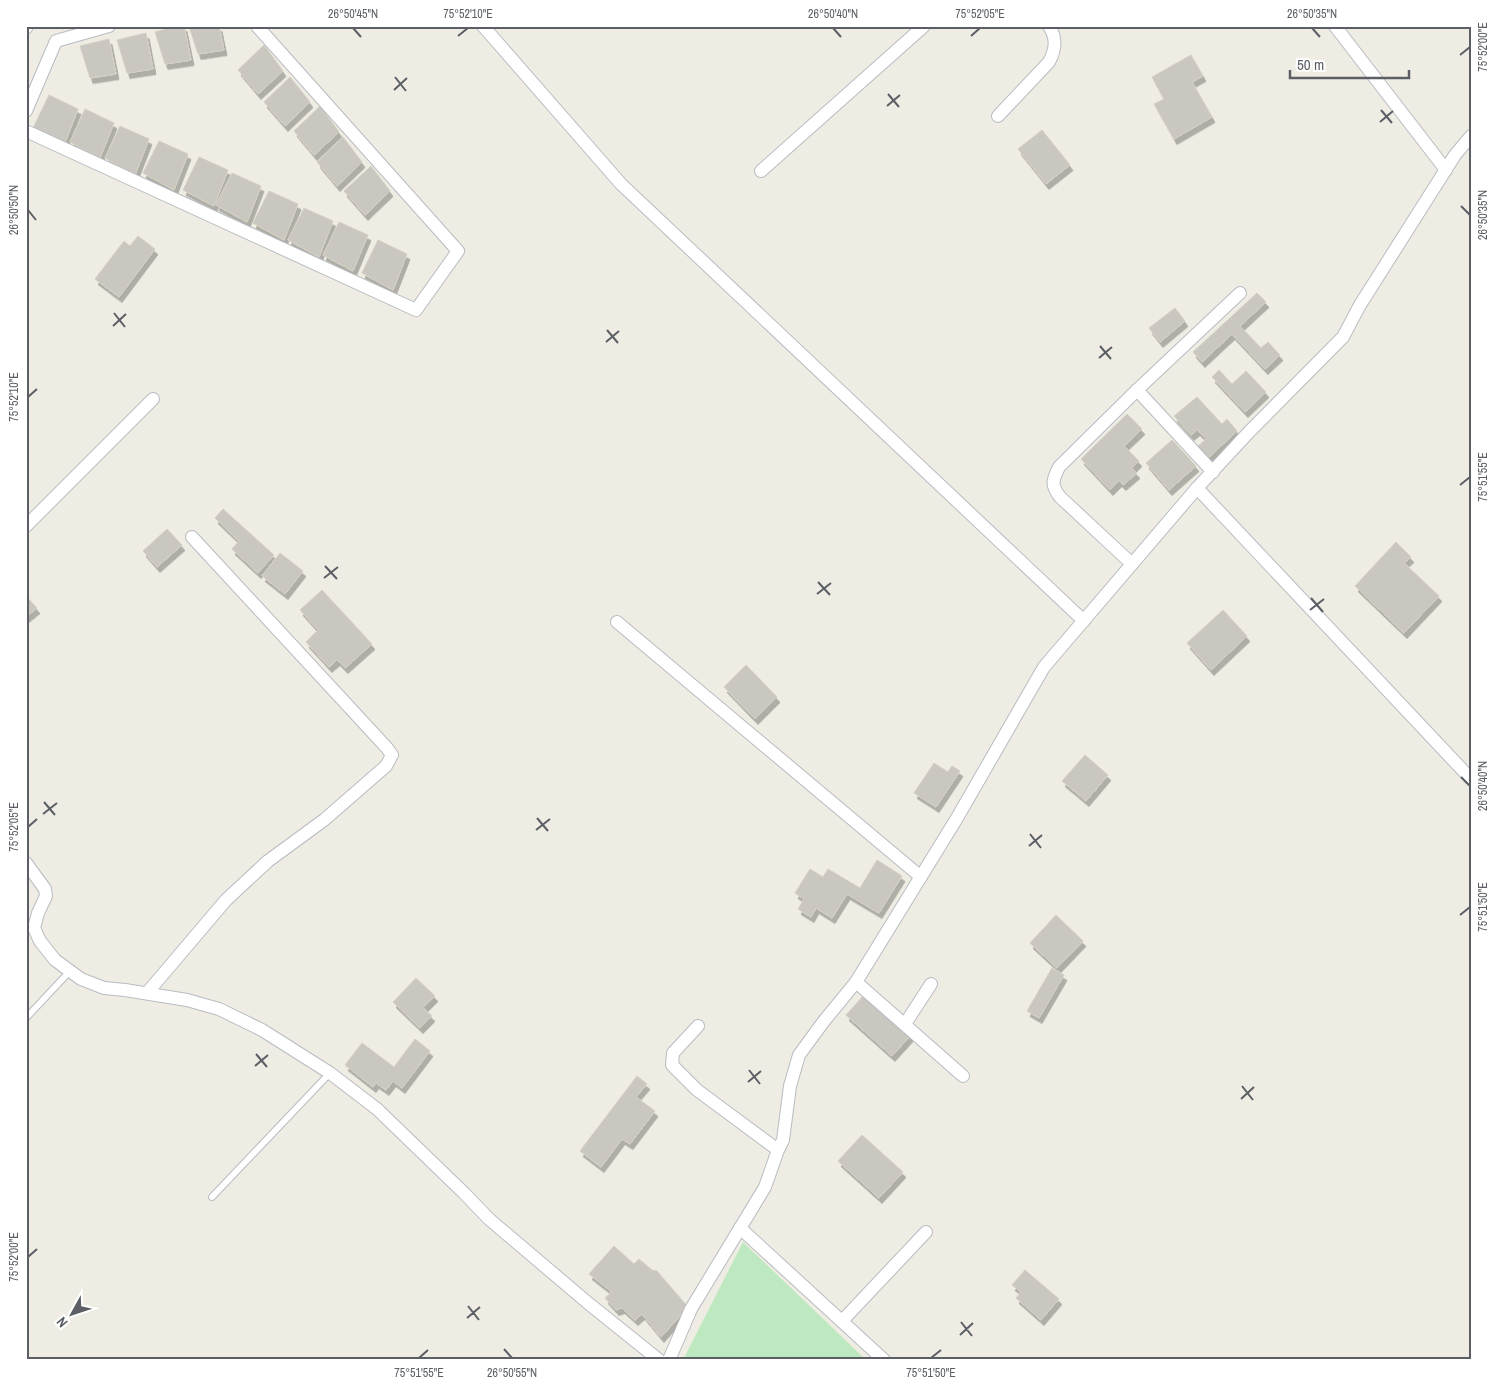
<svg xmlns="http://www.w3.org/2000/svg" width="1497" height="1386" viewBox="0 0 1497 1386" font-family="'Archivo Narrow',sans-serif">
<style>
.green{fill:#bee8c0}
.building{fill:#cac7c0;stroke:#d4cfc1;filter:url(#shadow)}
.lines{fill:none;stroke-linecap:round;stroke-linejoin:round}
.service-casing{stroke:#b8bbc1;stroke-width:8}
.minor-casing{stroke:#b8bbc1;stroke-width:14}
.service{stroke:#fff;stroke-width:6}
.minor{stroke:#fff;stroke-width:12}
.ticks{fill:none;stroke:#5b5f65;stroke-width:2}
.neatline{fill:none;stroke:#5b5f65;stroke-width:2}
.ticks-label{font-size:12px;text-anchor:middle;fill:#5b5f65}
</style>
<defs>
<filter id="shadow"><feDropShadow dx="3" dy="5.5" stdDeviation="0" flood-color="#0004"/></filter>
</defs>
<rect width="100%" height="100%" fill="#efede3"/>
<path class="green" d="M743,1242L866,1360H683Z"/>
<g class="building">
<path d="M177,26H184L191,60L165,64L155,32Z"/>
<path d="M189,26H219L224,50L198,54Z"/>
<path d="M146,33L153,69L127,73L117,40Z"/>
<path d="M109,39L116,74L90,78L80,46Z"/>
<path d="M264,45L283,71L258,94L238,70Z"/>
<path d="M1191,55L1203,76L1192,82L1212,117L1174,139L1154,104L1164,99L1152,77Z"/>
<path d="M290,77L310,102L285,126L264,102Z"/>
<path d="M49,95L78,109L64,145L33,128Z"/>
<path d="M320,106L339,132L314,155L294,131Z"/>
<path d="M85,109L114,123L100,158L70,142Z"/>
<path d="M120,126L149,139L135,175L105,158Z"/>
<path d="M1042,130L1070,165L1046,184L1018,149Z"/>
<path d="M343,137L362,162L337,186L317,162Z"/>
<path d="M159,141L188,154L174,190L143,173Z"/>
<path d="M199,157L228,170L214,206L183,190Z"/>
<path d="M371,166L390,191L365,215L344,191Z"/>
<path d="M232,173L261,186L247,222L216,205Z"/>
<path d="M269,191L298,204L284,240L253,223Z"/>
<path d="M304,208L333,221L319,257L288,240Z"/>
<path d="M339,222L368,235L353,271L323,255Z"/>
<path d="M138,236L155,249L119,297L95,279L124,241L130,246Z"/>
<path d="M378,240L407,254L393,290L362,273Z"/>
<path d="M1257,293L1266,302L1240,326L1261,348L1268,342L1280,355L1265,369L1232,334L1202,362L1193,352Z"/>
<path d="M1175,308L1185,321L1160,342L1149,328Z"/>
<path d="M1219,370L1232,384L1246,371L1266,392L1245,412L1212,377Z"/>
<path d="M1197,397L1222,424L1227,419L1237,431L1207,459L1197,447L1206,439L1197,430L1191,435L1174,416Z"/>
<path d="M1127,414L1142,429L1124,446L1139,461L1132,468L1137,473L1123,485L1119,481L1110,490L1081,459Z"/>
<path d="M1172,440L1196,466L1169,490L1146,463Z"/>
<path d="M223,509L274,555L258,573L232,549L239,541L215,518Z"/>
<path d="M167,529L182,545L157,567L143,551Z"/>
<path d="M1396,542L1411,557L1404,563L1439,596L1404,633L1355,586Z"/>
<path d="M280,553L303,571L285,594L262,576Z"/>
<path d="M322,590L372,644L345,668L337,660L329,667L306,642L318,630L300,610Z"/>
<path d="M26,596L37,608L26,617Z"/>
<path d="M1223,610L1247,636L1211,670L1187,643Z"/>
<path d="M746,665L777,697L755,719L724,687Z"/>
<path d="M1085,755L1108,775L1086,801L1062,781Z"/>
<path d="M934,763L948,772L952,766L960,771L936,807L914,793Z"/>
<path d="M877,860L902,876L879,913L847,894L832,918L816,908L811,917L798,909L804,899L795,893L810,869L823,877L828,869L860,888Z"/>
<path d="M1056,915L1083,941L1057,968L1030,943Z"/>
<path d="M1052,968L1064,975L1039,1018L1027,1011Z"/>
<path d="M416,978L435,996L423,1008L432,1016L420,1028L393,1002Z"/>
<path d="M865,994L911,1035L892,1056L846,1015Z"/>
<path d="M415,1039L430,1051L402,1088L393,1081L386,1090L376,1083L373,1087L345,1065L362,1043L394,1067Z"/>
<path d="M637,1076L647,1084L636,1097L655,1111L630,1144L622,1139L601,1167L580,1151Z"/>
<path d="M862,1135L903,1172L879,1198L838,1161Z"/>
<path d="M614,1246L634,1264L639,1259L652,1270L657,1271L688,1307L661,1337L642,1314L635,1320L622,1308L616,1310L605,1298L612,1292L589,1274Z"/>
<path d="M1025,1270L1059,1299L1041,1320L1016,1298L1021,1292L1012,1285Z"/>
</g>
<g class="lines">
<g class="service-casing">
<g id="service">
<path d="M26,1018L70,971"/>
<path d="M212,1197L330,1073"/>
</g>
</g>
<g class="minor-casing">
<g id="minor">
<path d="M483,26L621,184L1084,621"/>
<path d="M1335,26L1446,170"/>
<path d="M26,28L27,26"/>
<path d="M26,111L56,41L109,26"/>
<path d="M998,116L1049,62C1056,49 1057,38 1049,26"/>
<path d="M26,131L416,310L458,251L257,26"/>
<path d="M761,171L924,26"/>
<path d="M1137,390L1213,472"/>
<path d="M1197,488L1471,779"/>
<path d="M26,526L153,399"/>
<path d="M1132,564L1060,497C1051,485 1052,481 1059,467L1137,390L1240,293"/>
<path d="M617,622L921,877"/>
<path d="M26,863L45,889L46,896L38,913L34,928L40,941L55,960L70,971L81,979L104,988L125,990L187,1000L219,1009L262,1030L330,1073L377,1109L464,1193L489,1219L588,1303L659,1360"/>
<path d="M856,982L963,1076"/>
<path d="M147,993L226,900L268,861L324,820L386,766L392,755L387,748L192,537"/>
<path d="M905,1024L931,984"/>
<path d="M698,1026L673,1053L672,1065L697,1090L778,1150"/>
<path d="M740,1228L884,1360"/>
<path d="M842,1321L926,1232"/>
<path d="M669,1360L691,1309L765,1187L778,1150L783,1140L790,1086L799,1055L824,1021L856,982L957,818L1044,667L1197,488L1249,432L1343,337L1360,305L1455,155L1471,136"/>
</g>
</g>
<use href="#service" class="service"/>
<use href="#minor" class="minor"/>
</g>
<path class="ticks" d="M353,28L361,37M833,28L841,37M1312,28L1320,37M458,36L468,28M971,36L980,28M1460,55L1470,47M395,77L406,91M394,90L407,78M888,94L899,107M887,106L900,95M1381,110L1392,123M1380,122L1393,111M1461,206L1470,215M28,210L36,220M114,313L125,327M113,326L126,314M607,330L618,343M606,342L619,331M1100,346L1111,359M1099,358L1112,347M28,397L37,389M1460,485L1470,477M325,566L337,579M324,578L338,567M818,582L830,595M817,594L831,583M1311,598L1323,612M1310,610L1324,599M1461,777L1470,786M44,802L55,815M43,814L57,803M537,818L548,831M28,827L37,819M536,830L550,819M1030,834L1041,848M1029,846L1042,835M1460,915L1470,907M256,1054L267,1067M255,1066L268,1055M749,1070L760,1084M748,1082L761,1071M1242,1086L1253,1100M1241,1099L1254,1087M28,1257L37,1249M468,1306L479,1320M467,1318L480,1307M961,1322L972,1336M960,1335L973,1323M504,1349L512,1358M419,1358L428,1350M931,1358L941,1350"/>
<rect width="1497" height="1386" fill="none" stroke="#ffffff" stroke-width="55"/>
<g transform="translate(72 1314) rotate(230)" stroke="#ffffff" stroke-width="4" paint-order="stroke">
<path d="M0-4L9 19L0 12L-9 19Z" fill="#5b5f65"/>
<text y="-8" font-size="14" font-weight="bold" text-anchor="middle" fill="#5b5f65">N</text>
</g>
<path d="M1290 70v8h119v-8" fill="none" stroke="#5b5f65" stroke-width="2.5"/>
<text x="1297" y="70" font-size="15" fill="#5b5f65" stroke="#ffffff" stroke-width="4" paint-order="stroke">50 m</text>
<rect x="28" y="28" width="1442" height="1330" class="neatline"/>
<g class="ticks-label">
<text x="353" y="18">26°50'45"N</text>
<text x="468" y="18">75°52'10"E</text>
<text x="833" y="18">26°50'40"N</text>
<text x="980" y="18">75°52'05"E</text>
<text x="1312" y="18">26°50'35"N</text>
<text transform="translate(1483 47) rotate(-90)" y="4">75°52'00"E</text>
<text transform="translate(14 210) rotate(-90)" y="4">26°50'50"N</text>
<text transform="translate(1483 215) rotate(-90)" y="4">26°50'35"N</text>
<text transform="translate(14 397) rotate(-90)" y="4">75°52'10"E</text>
<text transform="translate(1483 477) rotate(-90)" y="4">75°51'55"E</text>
<text transform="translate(1483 786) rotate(-90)" y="4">26°50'40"N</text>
<text transform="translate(14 827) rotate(-90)" y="4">75°52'05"E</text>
<text transform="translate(1483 907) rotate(-90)" y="4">75°51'50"E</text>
<text transform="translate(14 1257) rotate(-90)" y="4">75°52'00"E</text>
<text x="419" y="1377">75°51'55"E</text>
<text x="512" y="1377">26°50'55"N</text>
<text x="931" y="1377">75°51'50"E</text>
</g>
</svg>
